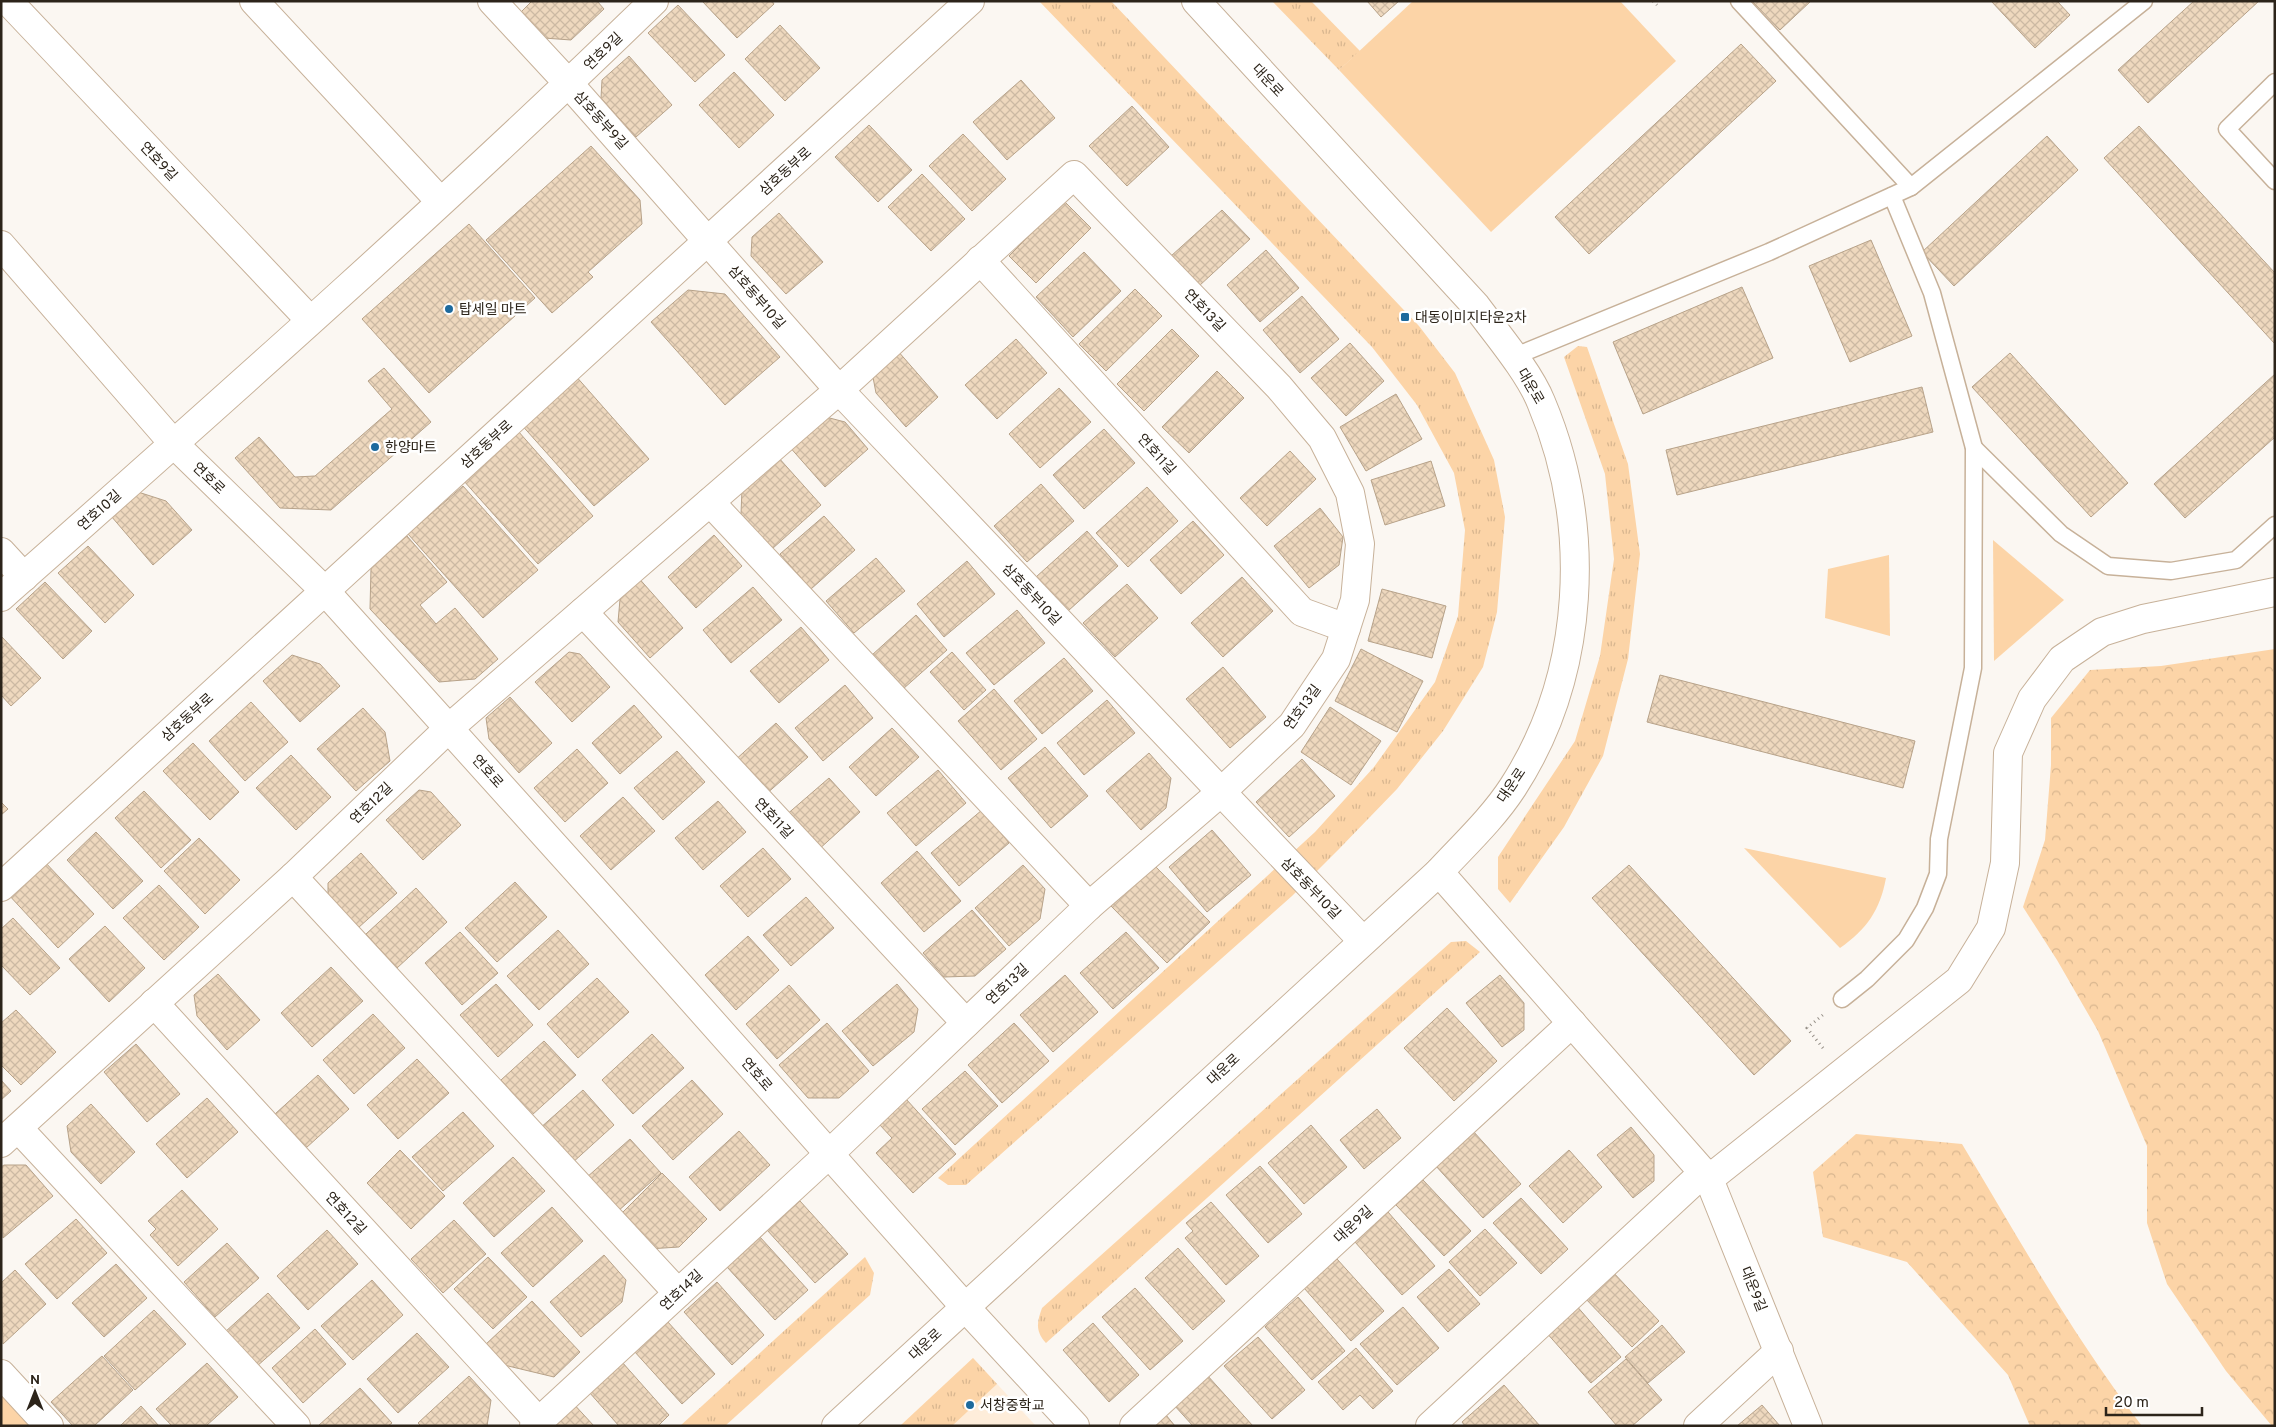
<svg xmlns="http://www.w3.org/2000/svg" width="2276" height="1427" viewBox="0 0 2276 1427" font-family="Overpass,'Noto Sans KR',sans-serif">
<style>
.built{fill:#feedda}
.grass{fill:url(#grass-tufts)}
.forest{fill:url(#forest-crowns)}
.park{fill:#fcd4a7}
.building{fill:url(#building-cross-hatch);stroke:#b7a289}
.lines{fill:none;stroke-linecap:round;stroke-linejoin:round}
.lane-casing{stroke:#c7b199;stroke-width:19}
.street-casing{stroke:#c7b199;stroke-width:30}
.secondary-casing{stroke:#c7b199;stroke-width:30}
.path{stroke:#948e86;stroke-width:3;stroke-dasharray:1 4;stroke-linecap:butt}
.lane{stroke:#fff;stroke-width:16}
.street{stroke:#fff;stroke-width:28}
.secondary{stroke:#fff;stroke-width:28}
.poi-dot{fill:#1e6a9d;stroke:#fff;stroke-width:2}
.labels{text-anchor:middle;stroke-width:5;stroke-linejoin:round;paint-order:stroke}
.street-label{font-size:14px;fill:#2c241a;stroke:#fff}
.poi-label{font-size:14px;fill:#2c241a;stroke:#fff;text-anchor:start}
</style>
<defs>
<pattern id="grass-tufts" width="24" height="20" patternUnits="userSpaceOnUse" patternTransform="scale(1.25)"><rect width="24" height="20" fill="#fcd4a7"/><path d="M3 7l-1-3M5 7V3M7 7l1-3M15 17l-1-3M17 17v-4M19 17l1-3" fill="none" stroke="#d8b68f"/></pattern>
<pattern id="forest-crowns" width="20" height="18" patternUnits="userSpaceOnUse" patternTransform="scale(1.25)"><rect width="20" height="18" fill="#fcd4a7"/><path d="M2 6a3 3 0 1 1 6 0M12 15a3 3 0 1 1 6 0" fill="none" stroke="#d8b68f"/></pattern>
<pattern id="building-cross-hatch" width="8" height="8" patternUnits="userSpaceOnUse" patternTransform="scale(1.25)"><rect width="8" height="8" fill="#eed8be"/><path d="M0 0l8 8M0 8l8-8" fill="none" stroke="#ccb9a3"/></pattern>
</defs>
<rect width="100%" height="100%" fill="#fbf7f2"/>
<path class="built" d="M973,1358L1036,1426H900Z"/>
<g class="grass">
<path d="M1039,1H1111L1419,326L1455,373L1494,460L1505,517L1497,612L1483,667L1443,731L1397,789L1339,849L1292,896L966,1185H948L938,1178L1315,832L1374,767L1435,682L1458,616L1465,530L1454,473L1417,405L1372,347Z"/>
<path d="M1272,1H1311L1360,51L1339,70Z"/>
<path d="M1578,346L1587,347L1628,464L1640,554L1628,659L1603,756L1564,827L1510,903L1498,889V857L1575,741L1600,656L1614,559L1605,474L1564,357Z"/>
<path d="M1466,941L1480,952L1046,1343C1035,1331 1037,1322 1042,1308L1451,942Z"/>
<path d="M865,1257L874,1273L870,1295L725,1426H680Z"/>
<path d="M973,1358L997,1384L952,1426H900Z"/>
</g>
<g class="forest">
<path d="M2275,649V1426H2272L2226,1371L2167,1284L2147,1223V1146L2098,1031L2057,960L2023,907L2045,840L2051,765V718L2090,670L2161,666Z"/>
<path d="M1856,1134L1962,1144C2019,1239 2074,1338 2142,1426H2030L2008,1375L1907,1262L1823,1237L1813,1172Z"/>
</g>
<g class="park">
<path d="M1413,1H1620L1676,61L1491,232L1339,70Z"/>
<path d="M1993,540L2064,600L1994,661Z"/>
<path d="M1889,555L1890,636L1825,618L1828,569Z"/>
<path d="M1744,848L1886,878C1880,910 1867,929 1840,948Z"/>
<path d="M1,1392L32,1426H1Z"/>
</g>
<g class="building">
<path d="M532,1H597L604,9L571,40L544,38L520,13Z"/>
<path d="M702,1H772L774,4L737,38Z"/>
<path d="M1367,1H1399L1381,17Z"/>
<path d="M1752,1H1811L1780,30Z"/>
<path d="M1991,1H2057L2070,15L2035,48Z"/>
<path d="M2194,1H2259L2148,103L2118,70Z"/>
<path d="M678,5L725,55L695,82L648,33Z"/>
<path d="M780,25L820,68L785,101L745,59Z"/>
<path d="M1741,44L1776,81L1589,254L1555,217Z"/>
<path d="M629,56L672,105L636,137L601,98L602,80Z"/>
<path d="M734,72L774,115L739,148L699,105Z"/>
<path d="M1021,80L1055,118L1007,160L973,122Z"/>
<path d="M1132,106L1169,147L1127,186L1089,146Z"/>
<path d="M869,125L912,170L878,202L835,157Z"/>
<path d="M2139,126L2275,273V344L2104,158Z"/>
<path d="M963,134L1006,179L972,211L929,166Z"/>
<path d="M2047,136L2078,170L1954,286L1922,252Z"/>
<path d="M591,146L640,200L642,224L588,272L593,277L552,313L486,240Z"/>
<path d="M922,174L965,219L931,251L888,207Z"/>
<path d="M1064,201L1091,228L1036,283L1009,256Z"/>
<path d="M1222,210L1250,239L1199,286L1171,256Z"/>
<path d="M779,213L823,262L786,294L751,256L752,237Z"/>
<path d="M469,224L535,298L429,393L362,319Z"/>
<path d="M1871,240L1912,336L1850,362L1809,266Z"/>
<path d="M1266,250L1299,288L1260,322L1227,285Z"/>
<path d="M1084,252L1121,291L1073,337L1036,297Z"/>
<path d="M1742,287L1773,358L1643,414L1613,342Z"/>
<path d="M1135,289L1162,316L1106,371L1079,344Z"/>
<path d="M688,290L725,294L780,357L725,405L651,322Z"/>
<path d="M1302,296L1339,339L1300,373L1263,330Z"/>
<path d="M1172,329L1199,356L1144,411L1117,384Z"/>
<path d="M1016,339L1047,373L997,419L965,385Z"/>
<path d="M1350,343L1384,381L1346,416L1311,378Z"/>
<path d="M897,350L938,397L906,427L876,393L872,372Z"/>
<path d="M2010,353L2128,483L2091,517L1972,387Z"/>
<path d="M384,368L431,422L331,510L280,508L235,458L259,437L295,477L315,476L392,409L368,381Z"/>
<path d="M1217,371L1244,398L1189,453L1162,427Z"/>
<path d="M574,374L649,459L594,506L519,422Z"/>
<path d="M2275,374V437L2185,518L2154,484Z"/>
<path d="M1922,387L1933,432L1677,495L1666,450Z"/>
<path d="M1059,388L1091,422L1040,468L1009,434Z"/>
<path d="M1396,394L1422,439L1366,471L1340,427Z"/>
<path d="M822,416L845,422L868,449L825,487L788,445Z"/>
<path d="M1104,429L1135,463L1084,509L1053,475Z"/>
<path d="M518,431L593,516L538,564L463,480Z"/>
<path d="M1290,451L1316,479L1267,526L1240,498Z"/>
<path d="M778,457L821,505L772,549L741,514L742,489Z"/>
<path d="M1431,461L1445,506L1385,525L1371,480Z"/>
<path d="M1041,484L1074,521L1027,562L994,526Z"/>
<path d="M463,486L538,570L483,618L408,534Z"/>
<path d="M1147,487L1178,521L1128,567L1096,533Z"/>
<path d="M138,492L166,501L192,530L153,565L111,516Z"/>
<path d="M1320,508L1343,537L1339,565L1309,588L1274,546Z"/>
<path d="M824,516L855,550L811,589L780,554Z"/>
<path d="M1193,521L1224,555L1181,594L1150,560Z"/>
<path d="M1087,531L1118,566L1068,611L1036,577Z"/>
<path d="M714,535L742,566L696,608L668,577Z"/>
<path d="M407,536L447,582L420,605L436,624L455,608L498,659L475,679L439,682L370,609L371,568Z"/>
<path d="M88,546L134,595L105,623L58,573Z"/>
<path d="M876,558L905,591L854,633L826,601Z"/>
<path d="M967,561L995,594L944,637L917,604Z"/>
<path d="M636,575L683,628L650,658L618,622L621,588Z"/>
<path d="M1242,577L1273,611L1223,657L1191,623Z"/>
<path d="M45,582L92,631L63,659L16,609Z"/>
<path d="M1127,584L1158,618L1115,657L1083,623Z"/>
<path d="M753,587L782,620L731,663L703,630Z"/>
<path d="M1382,589L1446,606L1432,658L1368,641Z"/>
<path d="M1017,610L1045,643L994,685L966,653Z"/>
<path d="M916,615L947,650L903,689L872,655Z"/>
<path d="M801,627L829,660L779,703L750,671Z"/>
<path d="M1,636L41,678L11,706L1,695Z"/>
<path d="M1361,649L1423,681L1397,732L1335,701Z"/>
<path d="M569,652L580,654L610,687L572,722L535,682Z"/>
<path d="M952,652L986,690L964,710L930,672Z"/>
<path d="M292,655L320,664L340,686L300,722L263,681Z"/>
<path d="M1064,658L1093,691L1042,734L1014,701Z"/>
<path d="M1223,667L1266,717L1230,748L1186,699Z"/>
<path d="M1660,675L1915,741L1903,788L1647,722Z"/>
<path d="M845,685L873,718L823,761L795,728Z"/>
<path d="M994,689L1037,739L1001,770L958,721Z"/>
<path d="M510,697L552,743L519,773L489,739L486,718Z"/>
<path d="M1107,700L1135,733L1084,775L1057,743Z"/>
<path d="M251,702L288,742L245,781L209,741Z"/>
<path d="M634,705L662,737L620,774L592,743Z"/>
<path d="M1330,707L1381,741L1351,785L1301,752Z"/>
<path d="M363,708L385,732L390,761L356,791L317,749Z"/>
<path d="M776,723L808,757L764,796L733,762Z"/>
<path d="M892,728L919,757L876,796L849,767Z"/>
<path d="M193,743L239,792L210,820L163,771Z"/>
<path d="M1045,747L1088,796L1051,828L1008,778Z"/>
<path d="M577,749L608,783L565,822L534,788Z"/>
<path d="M677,751L705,782L663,820L634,788Z"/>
<path d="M1149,753L1171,778L1166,808L1141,830L1106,791Z"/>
<path d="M291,755L331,797L296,830L256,788Z"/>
<path d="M1302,759L1335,796L1289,837L1256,802Z"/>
<path d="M938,770L966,803L916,846L887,813Z"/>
<path d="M829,778L860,812L817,851L785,816Z"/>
<path d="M419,790L431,792L461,825L423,860L386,820Z"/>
<path d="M144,791L191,840L161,868L115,818Z"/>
<path d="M623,797L655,831L611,870L580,836Z"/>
<path d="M718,801L746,832L703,870L675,838Z"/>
<path d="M1,802L8,809L1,815Z"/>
<path d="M982,810L1009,843L959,886L931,853Z"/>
<path d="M1212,830L1251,875L1207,912L1169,867Z"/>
<path d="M96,832L143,881L113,909L67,860Z"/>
<path d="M199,838L240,880L205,914L164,871Z"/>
<path d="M763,848L791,879L748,917L720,886Z"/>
<path d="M917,851L961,901L924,932L881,883Z"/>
<path d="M361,853L397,893L358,928L328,895V883Z"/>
<path d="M43,860L94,914L58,948L7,893Z"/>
<path d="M1023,865L1045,889L1040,919L1009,946L975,908Z"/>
<path d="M1154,865L1210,922L1167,963L1111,906Z"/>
<path d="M1629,865L1791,1041L1754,1075L1592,898Z"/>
<path d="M515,882L547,917L497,962L465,928Z"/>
<path d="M159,885L199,927L164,960L123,918Z"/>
<path d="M416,888L447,922L397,968L366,934Z"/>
<path d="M806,897L834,928L791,966L763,935Z"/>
<path d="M972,910L1006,949L975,976L944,977L923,953Z"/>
<path d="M13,918L60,968L30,995L1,965V929Z"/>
<path d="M105,926L145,968L109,1002L69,959Z"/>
<path d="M558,930L589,964L539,1010L507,976Z"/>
<path d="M460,932L498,973L462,1005L425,963Z"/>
<path d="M1126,932L1159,968L1113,1009L1080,973Z"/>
<path d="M748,936L779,970L736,1010L705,975Z"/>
<path d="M331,967L363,1001L312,1047L281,1013Z"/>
<path d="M218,974L260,1020L227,1050L197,1016L194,995Z"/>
<path d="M1065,975L1098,1012L1053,1052L1020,1015Z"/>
<path d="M1500,975L1524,1003V1030L1502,1047L1466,1003Z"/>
<path d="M597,978L629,1012L578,1058L547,1024Z"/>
<path d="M496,984L533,1025L498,1057L460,1015Z"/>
<path d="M897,984L918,1009L914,1032L873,1066L842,1031Z"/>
<path d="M789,985L820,1020L777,1059L746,1024Z"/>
<path d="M1447,1008L1497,1061L1454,1101L1404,1048Z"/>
<path d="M16,1010L56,1052L21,1085L1,1065V1023Z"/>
<path d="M373,1014L405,1048L354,1094L323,1060Z"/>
<path d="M827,1023L869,1071L839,1098H808L779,1065Z"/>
<path d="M1014,1023L1049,1061L1002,1103L968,1065Z"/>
<path d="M652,1034L684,1068L633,1114L602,1080Z"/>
<path d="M544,1041L576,1075L532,1115L501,1080Z"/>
<path d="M136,1044L180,1094L147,1122L104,1072Z"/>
<path d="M417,1059L449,1093L398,1139L367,1105Z"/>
<path d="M965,1071L998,1106L955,1145L922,1109Z"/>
<path d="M318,1075L349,1109L306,1148L275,1114Z"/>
<path d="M1,1080L11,1091L1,1100Z"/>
<path d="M692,1080L723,1114L673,1160L642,1126Z"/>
<path d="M583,1090L614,1125L571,1164L539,1129Z"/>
<path d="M207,1098L238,1132L187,1178L156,1144Z"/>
<path d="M906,1099L956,1154L913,1193L876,1153L892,1138L879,1124Z"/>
<path d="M91,1104L135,1152L101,1184L71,1152L67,1126Z"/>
<path d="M1377,1109L1401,1138L1364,1169L1340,1140Z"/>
<path d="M463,1112L494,1146L443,1191L412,1157Z"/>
<path d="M1311,1125L1347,1167L1304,1204L1268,1163Z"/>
<path d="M1631,1127L1654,1155V1181L1633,1198L1597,1155Z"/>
<path d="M739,1131L770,1165L720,1211L689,1177Z"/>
<path d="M1473,1131L1521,1184L1483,1218L1435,1165Z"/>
<path d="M630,1139L661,1173L617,1212L586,1178Z"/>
<path d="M400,1150L445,1196L411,1229L367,1183Z"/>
<path d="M1569,1150L1602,1187L1563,1223L1529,1186Z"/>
<path d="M513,1157L545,1191L494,1237L463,1203Z"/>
<path d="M4,1165H26L53,1196L3,1238L1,1167Z"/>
<path d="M1260,1166L1302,1214L1268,1243L1226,1195Z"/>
<path d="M662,1173L707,1219L679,1247L648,1249L617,1218Z"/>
<path d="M1423,1180L1471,1231L1444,1256L1396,1205Z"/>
<path d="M182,1190L218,1229L178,1266L150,1235L156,1229L148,1221Z"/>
<path d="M1521,1198L1568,1249L1541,1274L1493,1223Z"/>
<path d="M800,1201L848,1254L815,1283L767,1230Z"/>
<path d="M1211,1202L1259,1256L1226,1285L1185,1238L1193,1231L1186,1223Z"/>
<path d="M552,1207L583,1241L533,1287L501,1253Z"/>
<path d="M1388,1212L1435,1266L1402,1295L1355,1242Z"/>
<path d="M76,1219L107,1253L57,1299L25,1264Z"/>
<path d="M454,1220L486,1254L443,1293L411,1259Z"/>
<path d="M1485,1229L1517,1263L1480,1296L1449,1262Z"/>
<path d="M327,1230L358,1264L308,1310L277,1276Z"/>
<path d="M760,1237L808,1290L775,1320L727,1267Z"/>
<path d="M227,1243L259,1278L215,1317L184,1282Z"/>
<path d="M1178,1248L1225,1301L1193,1330L1145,1278Z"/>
<path d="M604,1255L626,1280L622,1302L581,1337L550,1302Z"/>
<path d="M488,1257L527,1297L493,1329L454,1289Z"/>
<path d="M1337,1259L1384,1311L1351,1341L1304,1288Z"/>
<path d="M116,1264L147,1298L104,1337L72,1303Z"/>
<path d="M1449,1269L1480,1304L1448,1332L1417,1297Z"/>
<path d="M15,1270L46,1304L3,1344L1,1283Z"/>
<path d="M1611,1270L1659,1321L1632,1347L1583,1296Z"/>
<path d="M372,1280L403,1315L353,1360L321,1326Z"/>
<path d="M717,1282L764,1335L732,1365L684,1312Z"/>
<path d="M1135,1288L1183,1341L1150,1370L1102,1317Z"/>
<path d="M268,1293L300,1328L256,1367L225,1332Z"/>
<path d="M1298,1297L1345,1351L1312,1380L1265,1327Z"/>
<path d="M532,1301L580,1352L554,1377L504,1365L485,1345Z"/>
<path d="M1575,1304L1621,1357L1591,1383L1545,1331Z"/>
<path d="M1403,1307L1439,1348L1397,1385L1360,1344Z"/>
<path d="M154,1310L186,1344L135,1390L104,1356Z"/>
<path d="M667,1321L715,1374L682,1404L634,1351Z"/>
<path d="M1093,1323L1139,1375L1109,1402L1063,1350Z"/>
<path d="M1662,1325L1685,1352L1648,1383L1625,1357Z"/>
<path d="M315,1329L346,1364L303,1403L272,1368Z"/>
<path d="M417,1333L449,1367L398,1413L367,1379Z"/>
<path d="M1258,1337L1305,1390L1272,1419L1224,1366Z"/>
<path d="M1356,1348L1393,1391L1373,1409L1360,1395L1343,1410L1318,1382Z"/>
<path d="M102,1356L133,1390L94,1426H73L51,1402Z"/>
<path d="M1626,1359L1662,1400L1632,1426H1617L1588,1392Z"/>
<path d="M622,1362L669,1415L658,1426H619L589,1392Z"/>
<path d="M207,1363L238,1397L206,1426H172L156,1409Z"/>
<path d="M1207,1375L1253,1426H1193L1174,1405Z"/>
<path d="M469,1376L491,1400L487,1426H421L418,1423Z"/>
<path d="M1504,1385L1540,1426H1465L1462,1422Z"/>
<path d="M360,1388L392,1423L388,1426H318Z"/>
<path d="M571,1401L594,1426H545Z"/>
<path d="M1762,1405L1780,1426H1737Z"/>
<path d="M141,1406L159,1426H120Z"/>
<path d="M1166,1415L1175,1426H1154Z"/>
</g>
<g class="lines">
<g class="lane-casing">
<g id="lane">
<path d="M1739,1L1911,187"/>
<path d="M2275,82L2227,129L2275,181"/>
<path d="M1513,357L1769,252L1911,187L2144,1"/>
<path d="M1974,448L2061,534L2108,566L2171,571L2236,560L2275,525"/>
<path d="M1842,999L1867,979L1906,940L1925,908L1938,874L1939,839L1973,668L1974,448L1932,293L1892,196"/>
</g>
</g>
<g class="street-casing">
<g id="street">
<path d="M8,1L310,320"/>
<path d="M254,1L440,201"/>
<path d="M492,1L569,84L839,390L1363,941"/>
<path d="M980,260L1302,612L1346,628"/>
<path d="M710,502L1089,906"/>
<path d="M1,552L24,577"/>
<path d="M1,597C221,402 443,206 654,1"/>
<path d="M583,612L966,1023"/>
<path d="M1439,872L1709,1179L1808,1426"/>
<path d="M293,877L678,1293"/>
<path d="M154,1003L539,1422"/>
<path d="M18,1128L296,1426"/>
<path d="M1,1143L293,877L449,728L839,390L1074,175L1279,387L1322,438L1350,493L1360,544L1355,600L1336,659L1292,725L1220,793L1089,906L828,1155L534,1426"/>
<path d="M1709,1179L1959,980L1991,928L2005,863L2008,753L2032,699L2062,659L2102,632L2143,619L2275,592"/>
<path d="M965,1307L1075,1426"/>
<path d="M1,1374L49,1426"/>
<path d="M1134,1426L1572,1023"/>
<path d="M1430,1426L1704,1172"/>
<path d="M1698,1426L1779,1351"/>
</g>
</g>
<g class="secondary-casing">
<g id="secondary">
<path d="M1,245L174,444L325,591L624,923L965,1307"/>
<path d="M1,887L970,1"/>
<path d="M836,1426L1439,872C1464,845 1493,818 1513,787C1586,674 1593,525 1541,402C1529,372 1496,333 1476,306L1196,1"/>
</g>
</g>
<g class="path">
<path d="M1653,1L1657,5"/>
<path d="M1823,1048L1807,1028L1824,1014"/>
</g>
<use href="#lane" class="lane"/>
<use href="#street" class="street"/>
<use href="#secondary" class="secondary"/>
</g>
<g class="poi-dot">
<circle cx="449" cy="309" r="5"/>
<rect x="1400" y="312" width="10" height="10" rx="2.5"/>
<circle cx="375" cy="447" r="5"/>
<circle cx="970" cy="1405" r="5"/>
</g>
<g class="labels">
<g class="street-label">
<text transform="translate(603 51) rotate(-44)" y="5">연호9길</text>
<text transform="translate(1268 80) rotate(47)" y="5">대운로</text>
<text transform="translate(601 120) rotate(48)" y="5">삼호동부9길</text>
<text transform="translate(159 161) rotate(47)" y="5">연호9길</text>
<text transform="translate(785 171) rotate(-42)" y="5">삼호동부로</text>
<text transform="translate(757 297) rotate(49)" y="5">삼호동부10길</text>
<text transform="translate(1205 310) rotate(46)" y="5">연호13길</text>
<text transform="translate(1531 386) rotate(60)" y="5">대운로</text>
<text transform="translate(486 444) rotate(-42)" y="5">삼호동부로</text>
<text transform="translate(1157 454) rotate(48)" y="5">연호11길</text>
<text transform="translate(209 478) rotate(44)" y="5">연호로</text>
<text transform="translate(99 510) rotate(-42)" y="5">연호10길</text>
<text transform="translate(1032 594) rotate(47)" y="5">삼호동부10길</text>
<text transform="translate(1302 707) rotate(-54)" y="5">연호13길</text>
<text transform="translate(187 717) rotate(-42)" y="5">삼호동부로</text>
<text transform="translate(488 771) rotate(48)" y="5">연호로</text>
<text transform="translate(1511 785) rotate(-56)" y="5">대운로</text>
<text transform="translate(371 803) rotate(-44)" y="5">연호12길</text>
<text transform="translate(774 818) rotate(47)" y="5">연호11길</text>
<text transform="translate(1311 888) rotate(46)" y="5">삼호동부10길</text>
<text transform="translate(1007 984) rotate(-43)" y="5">연호13길</text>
<text transform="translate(1223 1069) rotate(-43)" y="5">대운로</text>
<text transform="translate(757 1074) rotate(49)" y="5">연호로</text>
<text transform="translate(346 1213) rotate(47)" y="5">연호12길</text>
<text transform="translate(1353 1224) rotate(-43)" y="5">대운9길</text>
<text transform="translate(1754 1289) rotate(68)" y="5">대운9길</text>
<text transform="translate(681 1290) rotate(-43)" y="5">연호14길</text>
<text transform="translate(925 1344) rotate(-43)" y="5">대운로</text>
</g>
<g class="poi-label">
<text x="459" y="314">탑세일 마트</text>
<text x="1415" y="322">대동이미지타운2차</text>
<text x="385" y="452">한양마트</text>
<text x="980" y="1410">서창중학교</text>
</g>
</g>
<rect width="2276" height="1427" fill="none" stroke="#2c241a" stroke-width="5"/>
<g transform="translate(35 1392)" stroke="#ffffff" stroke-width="4" paint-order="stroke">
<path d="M0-4L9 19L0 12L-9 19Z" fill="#2c241a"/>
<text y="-8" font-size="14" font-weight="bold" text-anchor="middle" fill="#2c241a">N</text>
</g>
<path d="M2106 1407v8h96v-8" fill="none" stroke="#2c241a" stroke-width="2.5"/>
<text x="2114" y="1407" font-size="15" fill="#2c241a" stroke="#ffffff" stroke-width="4" paint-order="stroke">20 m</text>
</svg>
